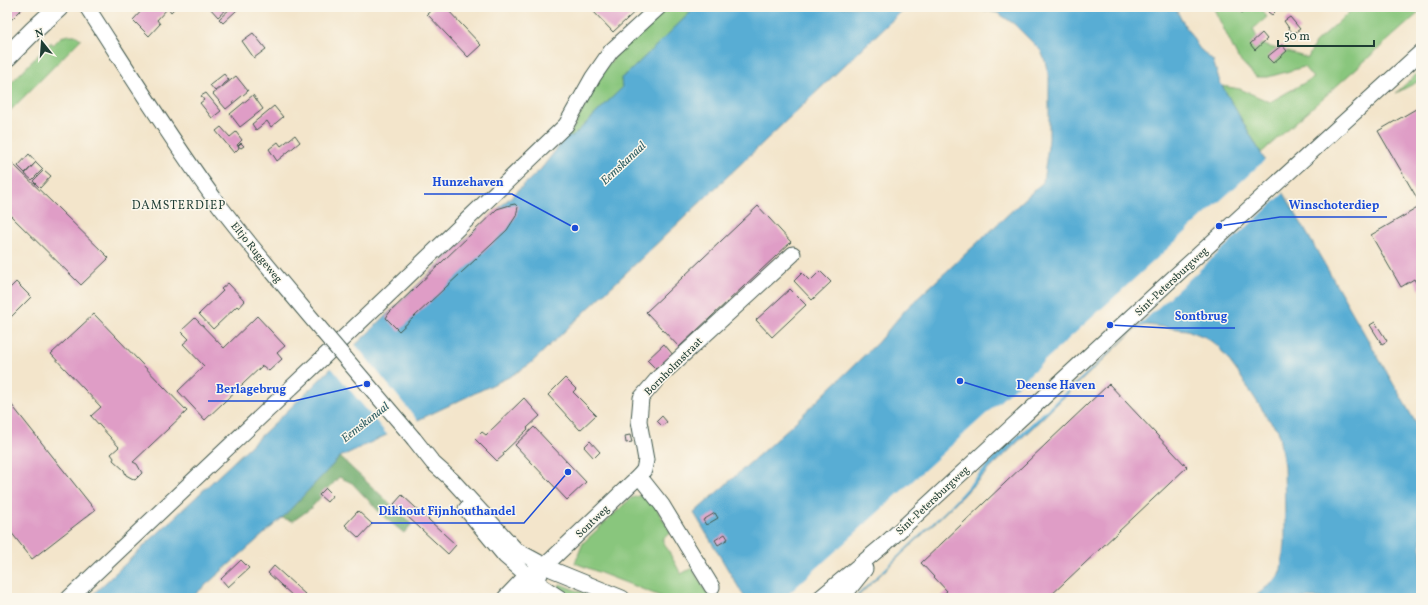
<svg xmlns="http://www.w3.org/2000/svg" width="1428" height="605" viewBox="0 0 1428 605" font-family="Vollkorn,serif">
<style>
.green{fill:#89c67d;stroke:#548258}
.forest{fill:#6eab6c;stroke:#467450}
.water{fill:#58add4;stroke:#3c7584}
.pier{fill:#f3e5cb}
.building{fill:#df9dc6}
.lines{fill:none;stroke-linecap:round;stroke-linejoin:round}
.minor-casing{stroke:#3f564b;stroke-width:17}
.major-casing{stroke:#3f564b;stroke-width:21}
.minor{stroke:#fff;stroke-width:15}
.major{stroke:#fff;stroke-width:19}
.minor-bridge-casing{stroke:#3f564b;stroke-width:17;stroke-linecap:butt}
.minor-bridge{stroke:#fff;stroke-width:15}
.labels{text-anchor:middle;stroke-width:3;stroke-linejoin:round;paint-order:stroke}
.street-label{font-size:11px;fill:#1f3d34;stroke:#fbf7ec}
.water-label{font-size:12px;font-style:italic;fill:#305f64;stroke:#fbf7ec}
.neighbourhood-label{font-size:12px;letter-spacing:1px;fill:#1f3d34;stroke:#fbf7ec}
.leader{fill:none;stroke:#1d4ed8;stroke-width:1.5}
.callout-dot{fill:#1d4ed8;stroke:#fbf7ec;stroke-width:1.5}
.callout-label{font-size:12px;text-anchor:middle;font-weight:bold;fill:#1d4ed8;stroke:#fbf7ec;stroke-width:3;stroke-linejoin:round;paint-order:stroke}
</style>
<rect width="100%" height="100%" fill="#fbf7ec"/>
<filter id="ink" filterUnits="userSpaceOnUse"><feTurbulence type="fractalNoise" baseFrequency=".025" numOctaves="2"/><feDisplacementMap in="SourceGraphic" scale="8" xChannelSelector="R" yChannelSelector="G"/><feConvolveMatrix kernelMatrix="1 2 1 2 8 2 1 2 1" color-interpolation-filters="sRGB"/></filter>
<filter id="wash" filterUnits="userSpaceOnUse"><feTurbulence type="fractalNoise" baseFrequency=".012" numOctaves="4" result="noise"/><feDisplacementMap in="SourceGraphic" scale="16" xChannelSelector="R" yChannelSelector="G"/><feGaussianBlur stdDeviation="0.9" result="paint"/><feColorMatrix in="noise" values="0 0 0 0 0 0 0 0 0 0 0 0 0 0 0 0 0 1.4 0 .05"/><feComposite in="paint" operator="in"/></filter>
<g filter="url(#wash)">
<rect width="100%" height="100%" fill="#f3e5cb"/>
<g class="green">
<path d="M667,7H696L628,73L621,78L622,88L573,136L566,137L573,129L604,69L621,50Z"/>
<path d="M1216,7H1260L1267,17L1253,29L1260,44L1308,58L1315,43L1355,7H1421V11L1261,153L1222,86L1240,89L1270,102L1313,78L1304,67L1268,77H1256L1238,58L1214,9Z"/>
<path d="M68,35H75L81,39L7,114V87L51,42L53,45L61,37Z"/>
<path d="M1421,70V80L1396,93Z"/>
<path d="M648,494L671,533L662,539L681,574L692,568L710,598H665L575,563L583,543L631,498Z"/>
<path d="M560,584L595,598H582L558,589Z"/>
</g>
<path class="forest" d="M340,457L412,524L404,533L385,518L352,483L339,477L310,509L293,521L282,518Z"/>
<g class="water">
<path d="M696,7H906L530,364L511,376L340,457L282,518L191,598H89L282,416L457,247L541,169L566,137L573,136L622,88L621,78L628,73Z"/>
<path d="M969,7H1175L1181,19L1199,48L1213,61L1220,82L1421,432V598H1254L1280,575L1285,544V520L1284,466L1278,430L1269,420L1239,374L1218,346L1205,337L1187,330L1147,325L1138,327L1130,334C1038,421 948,511 856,598H745L694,513L790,427L878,342L906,309L1043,182L1049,139V78L1045,61L1041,51L1014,24L998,13Z"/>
</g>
<g class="pier">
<path d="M1266,159L1284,190L1283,191L1284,193L993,458L948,508L854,598H784Z"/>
<path d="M354,343L419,422L389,437L330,366Z"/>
</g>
<g id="blocks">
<g class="building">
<path d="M7,7H24L7,24Z"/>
<path d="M145,7H176L171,12L168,8L157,20L160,24L149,36L133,20Z"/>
<path d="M209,7H229L218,17Z"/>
<path d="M232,7L237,10L223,23L219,19Z"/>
<path d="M435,7H445L481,45L468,57L427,14Z"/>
<path d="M594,7H640L613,32L592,10Z"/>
<path d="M1237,7H1248L1242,13Z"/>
<path d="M1272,8L1275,12L1272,15L1268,12Z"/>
<path d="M1290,17L1300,29L1293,34L1284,21Z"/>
<path d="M253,33L266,49L254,58L242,41Z"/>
<path d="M1262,33L1267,39L1255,50L1250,44Z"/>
<path d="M1282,45L1287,51L1273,63L1267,57Z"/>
<path d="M224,74L229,80L215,91L210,85Z"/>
<path d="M236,76L248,91L226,109L213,94Z"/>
<path d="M206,93L221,111L212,118L200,103L204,100L201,96Z"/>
<path d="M253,95L263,109L240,127L230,114Z"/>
<path d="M274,106L283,117L271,127L267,121L256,130L252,124Z"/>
<path d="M1421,106V205L1378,131Z"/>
<path d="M221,127L230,137L236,132L242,140L237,145L239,148L234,153L216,131Z"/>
<path d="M295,135L300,142L277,161L269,149L278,142L281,146Z"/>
<path d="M241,143L244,146L241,148L238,146Z"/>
<path d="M29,154L36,162L25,173L18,166Z"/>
<path d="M10,161L109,258L81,285L7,212V196L10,193L7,191V164Z"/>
<path d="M36,162L43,169L32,180L25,174Z"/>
<path d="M44,170L51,176L40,188L33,181Z"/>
<path d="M515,204L518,207L516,216L507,230L399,331L386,318L389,313L497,209L510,205Z"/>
<path d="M758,206L791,242L679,347L646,312Z"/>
<path d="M1421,206V292L1414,279L1401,287L1371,235Z"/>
<path d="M820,271L831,282L812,300L794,281L802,273L810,281Z"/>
<path d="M16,282L31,297L7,321V291Z"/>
<path d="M228,283L245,301L239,308L237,306L213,329L199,314L223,291L221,289Z"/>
<path d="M790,289L806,305L772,337L756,320Z"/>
<path d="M94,314L187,411L133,462L137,464L142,473L135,480L126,475L124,470L113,460L114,458L111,454L119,447L91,416L101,407L51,354Z"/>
<path d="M257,316L285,346L277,353L282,359L269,371L263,366H262L205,420L178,391L204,366L183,344L189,339L181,331L195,318L224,348Z"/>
<path d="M1375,322L1387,341L1382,344L1370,325Z"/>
<path d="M664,344L674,356L671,359L669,357L656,369L647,360Z"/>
<path d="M565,378L576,389L573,392L596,415L580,430L548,395Z"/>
<path d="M1109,384L1187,467L1048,598H939L947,591L921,563Z"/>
<path d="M524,398L540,416L527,428L528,429L503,453L504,455L497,461L475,439L482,432L486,435Z"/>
<path d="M11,404L95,510L32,559L7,527V407Z"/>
<path d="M662,416L667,422L662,426L657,421Z"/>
<path d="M534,427L586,482L567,500L515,445Z"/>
<path d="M630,435L632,442L626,443L625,436Z"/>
<path d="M590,441L600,452L594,458L584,447Z"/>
<path d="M326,488L333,495L327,502L319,495Z"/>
<path d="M402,495L456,545L448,554L394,504Z"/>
<path d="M358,511L372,524L359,538L345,525Z"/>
<path d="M715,513L718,518L706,525L703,520Z"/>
<path d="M725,534L728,539L718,545L715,540Z"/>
<path d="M241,560L249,568L228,587L221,579Z"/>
<path d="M274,566L306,595L309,598H295L268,573Z"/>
</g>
</g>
</g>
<g filter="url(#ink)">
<use href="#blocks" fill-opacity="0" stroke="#3f564b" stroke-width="1"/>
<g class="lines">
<g class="minor-casing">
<g id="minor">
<path d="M87,7C129,72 170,138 216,201C250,246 287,289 323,332"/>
<path d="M414,439L433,463L452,480L516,550L551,569L622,598"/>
<path d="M639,476L662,505L712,587"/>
<path d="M466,509L505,556L534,581L560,598"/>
<path d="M69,598L311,369L566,125L593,77L611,51L659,7"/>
<path d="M505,598L527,575L544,566L553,558L639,476L644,470L646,460L639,421L641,398L659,377L793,254"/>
<path d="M522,598L537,583L540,574"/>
<path d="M820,598L886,543L1185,267L1421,52"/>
<path d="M842,598L865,569"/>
</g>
</g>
<g class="major-casing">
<path id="major" d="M7,57L34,30L59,7"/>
</g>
<use href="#minor" class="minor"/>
<use href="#major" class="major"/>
<g class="minor-bridge-casing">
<path id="minor-bridge" d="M323,332L414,439"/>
</g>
<use href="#minor-bridge" class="minor-bridge"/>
</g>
</g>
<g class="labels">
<g class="street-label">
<text transform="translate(257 252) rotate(51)" y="4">Eltjo Ruggeweg</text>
<text transform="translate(1171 281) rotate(-43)" y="4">Sint-Petersburgweg</text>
<text transform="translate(673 366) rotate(-45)" y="4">Bornholmstraat</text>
<text transform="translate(932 500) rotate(-43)" y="4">Sint-Petersburgweg</text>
<text transform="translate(592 521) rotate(-44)" y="4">Sontweg</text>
</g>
<g class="water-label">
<text transform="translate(623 163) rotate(-43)" y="4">Eemskanaal</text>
<text transform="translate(365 422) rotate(-38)" y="4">Eemskanaal</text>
</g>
<g class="neighbourhood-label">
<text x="179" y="209">DAMSTERDIEP</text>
</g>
</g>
<path class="leader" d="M575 228L512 194H424M1219 226L1280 217H1387M1110 325L1167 328H1235M960 381L1008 396H1104M367 384L294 401H208M568 472L524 523H371"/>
<g class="callout-dot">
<circle cx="575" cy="228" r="4"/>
<circle cx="1219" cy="226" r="4"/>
<circle cx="1110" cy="325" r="4"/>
<circle cx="960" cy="381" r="4"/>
<circle cx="367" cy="384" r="4"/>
<circle cx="568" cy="472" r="4"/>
</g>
<g class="callout-label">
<text x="468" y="186">Hunzehaven</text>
<text x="1334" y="209">Winschoterdiep</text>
<text x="1201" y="320">Sontbrug</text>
<text x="1056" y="389">Deense Haven</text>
<text x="251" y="393">Berlagebrug</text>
<text x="447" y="515">Dikhout Fijnhouthandel</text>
</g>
<rect width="1428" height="605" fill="none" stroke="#fbf7ec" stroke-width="24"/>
<g transform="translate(42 42) rotate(343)" stroke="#fbf7ec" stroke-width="3" paint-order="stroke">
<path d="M0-3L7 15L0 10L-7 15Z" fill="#1f3d34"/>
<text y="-6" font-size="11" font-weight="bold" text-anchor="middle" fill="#1f3d34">N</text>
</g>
<path d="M1278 40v6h96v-6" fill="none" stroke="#1f3d34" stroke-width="2"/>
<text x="1284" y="40" font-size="12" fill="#1f3d34" stroke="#fbf7ec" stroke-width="3" paint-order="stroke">50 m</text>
</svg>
